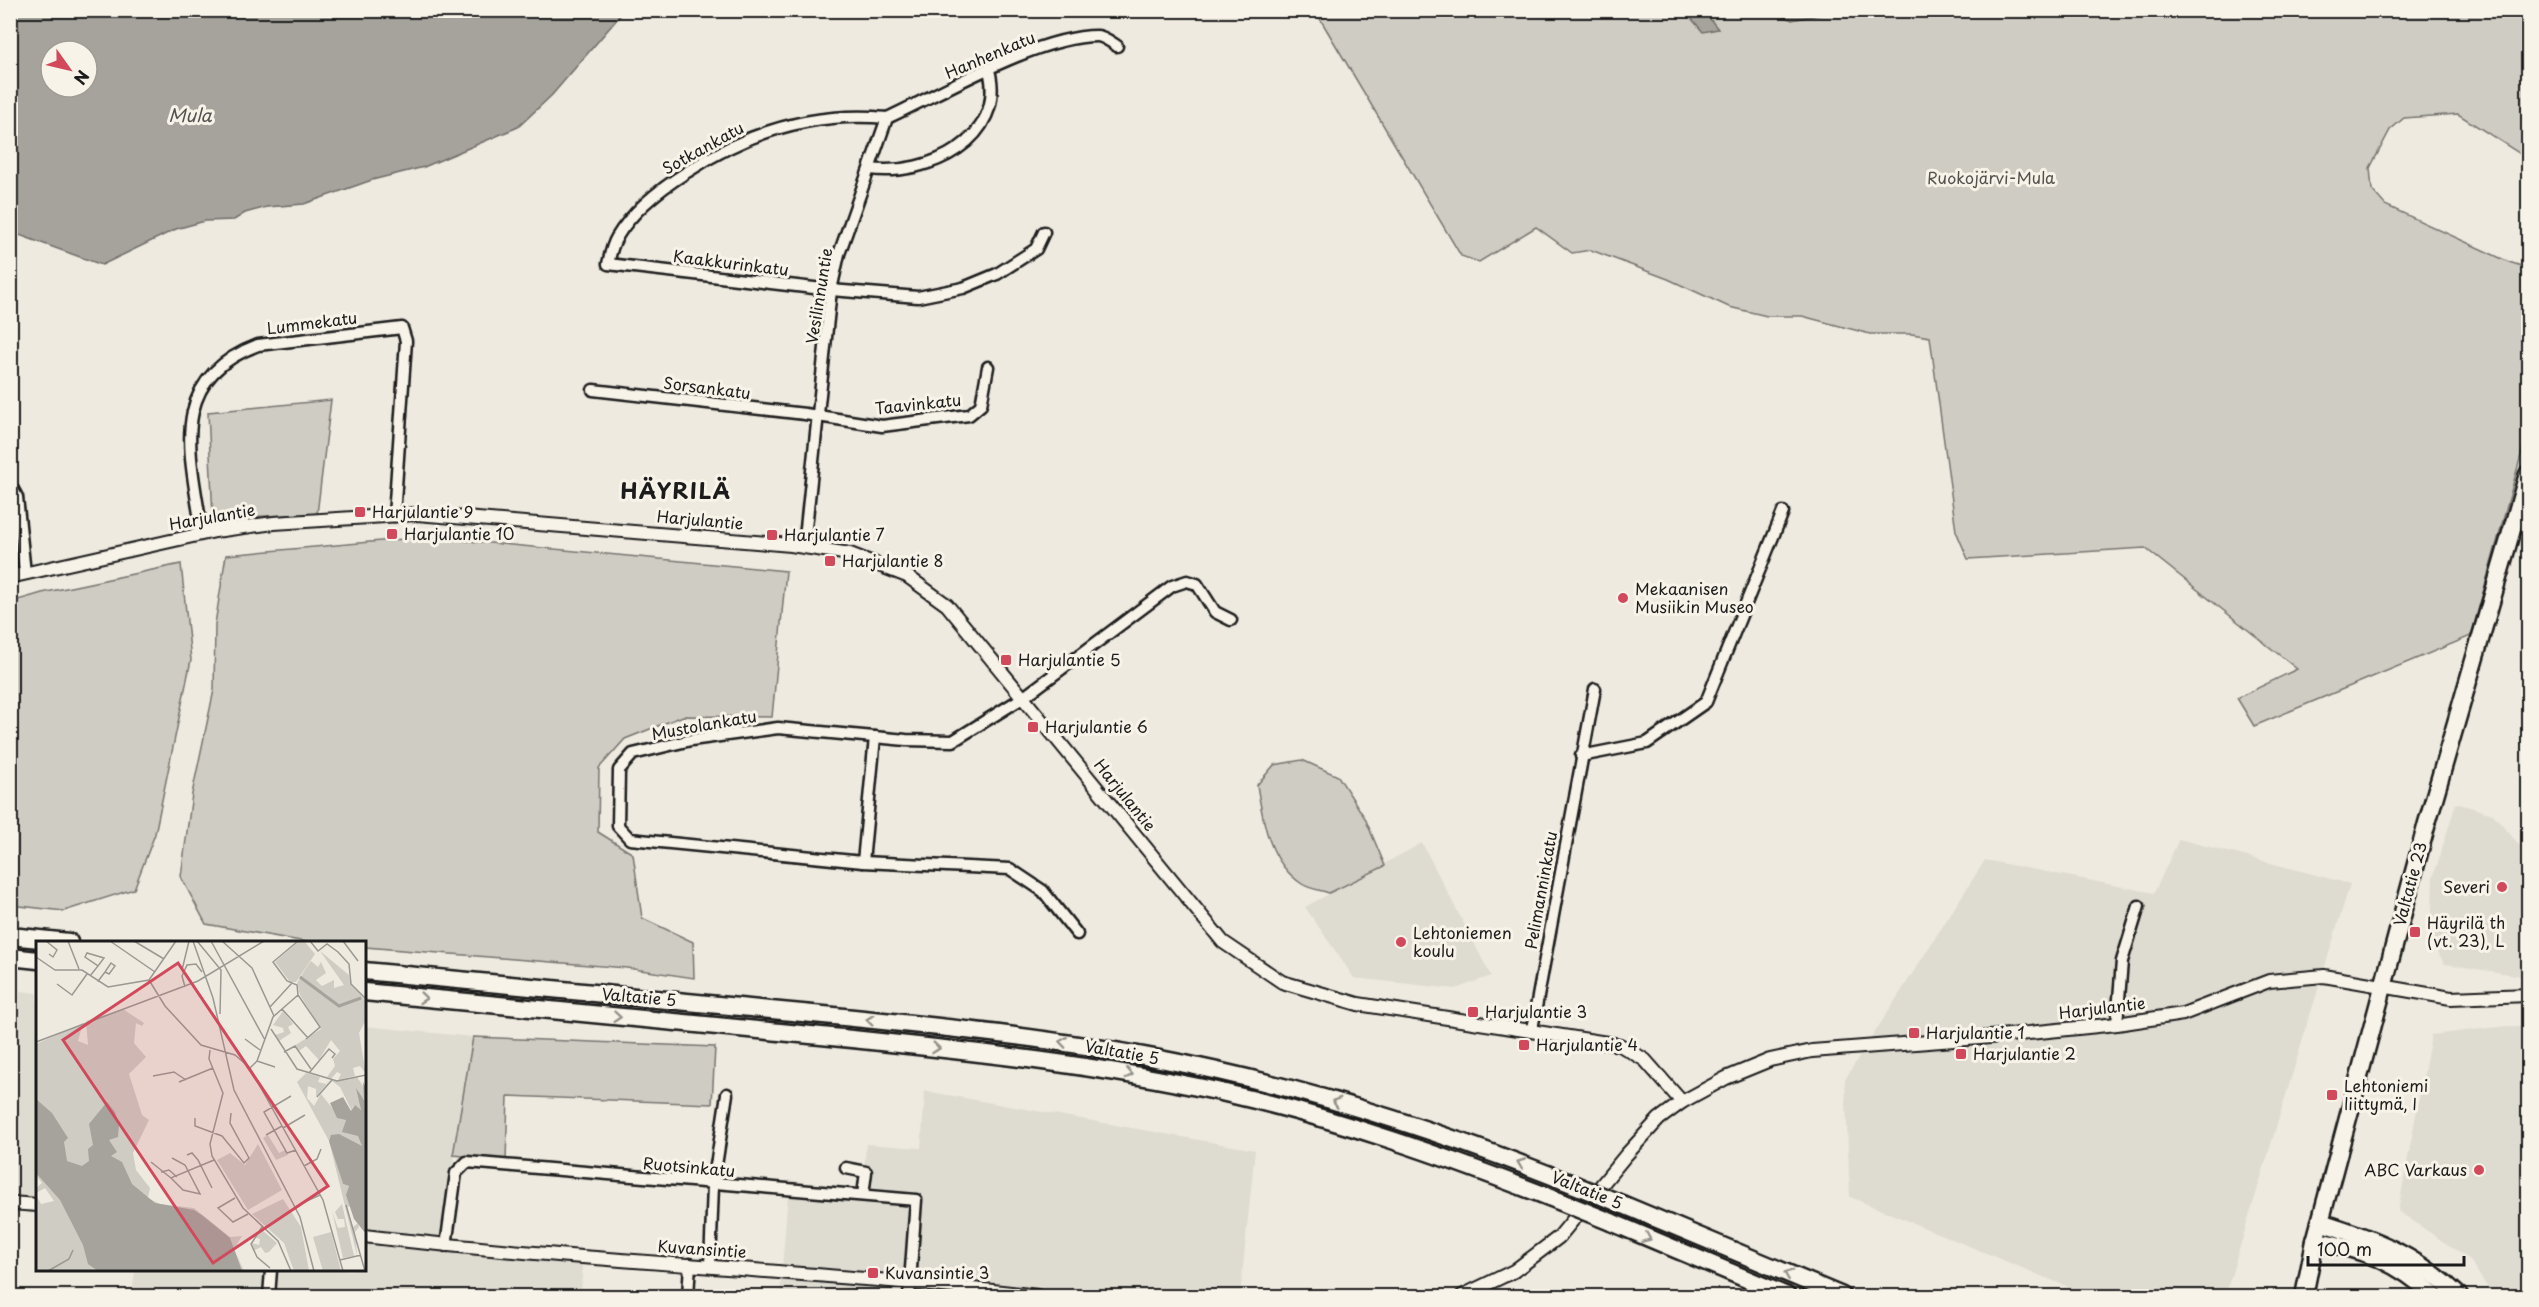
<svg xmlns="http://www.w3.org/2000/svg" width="2539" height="1307" viewBox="0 0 2539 1307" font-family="'Playpen Sans',sans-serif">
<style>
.built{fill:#dedbd1}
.green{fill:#cfccc3;stroke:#767470;stroke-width:1.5}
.water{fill:#a6a39d;stroke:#6f6d69;stroke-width:1.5;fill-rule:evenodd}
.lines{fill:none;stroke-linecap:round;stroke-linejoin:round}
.minor-casing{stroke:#1c1c1c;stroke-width:15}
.tertiary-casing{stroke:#1c1c1c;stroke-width:16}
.trunk-casing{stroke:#1c1c1c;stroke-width:21}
.minor{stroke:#f7f3e8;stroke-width:10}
.tertiary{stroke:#f7f3e8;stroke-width:12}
.trunk{stroke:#f7f3e8;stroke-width:16}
.trunk-bridge-casing{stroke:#1c1c1c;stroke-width:21;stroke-linecap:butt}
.trunk-bridge{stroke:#f7f3e8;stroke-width:16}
.oneway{stroke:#94928c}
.poi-dot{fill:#d1495b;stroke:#f7f3e8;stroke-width:2}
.labels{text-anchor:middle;stroke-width:6;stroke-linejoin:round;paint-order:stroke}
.street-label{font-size:16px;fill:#1c1c1c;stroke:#f7f3e8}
.park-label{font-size:16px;fill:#52514e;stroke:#f7f3e8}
.poi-label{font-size:16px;fill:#1c1c1c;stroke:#f7f3e8;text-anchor:start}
.water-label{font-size:18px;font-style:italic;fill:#535250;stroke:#f7f3e8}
.district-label{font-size:22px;font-weight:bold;letter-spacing:1.5px;fill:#1c1c1c;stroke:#f7f3e8}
.inset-river{fill:none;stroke:#a6a39d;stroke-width:3}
.inset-road{fill:none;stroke:#9a9892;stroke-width:1.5}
.view{fill:#d1495b;fill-opacity:0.15;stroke:#d1495b;stroke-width:3}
.inset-edge{fill:none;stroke:#1c1c1c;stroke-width:3}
</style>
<rect width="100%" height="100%" fill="#eeeae0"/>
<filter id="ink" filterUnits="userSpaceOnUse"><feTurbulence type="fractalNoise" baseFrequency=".0167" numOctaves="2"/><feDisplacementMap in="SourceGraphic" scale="12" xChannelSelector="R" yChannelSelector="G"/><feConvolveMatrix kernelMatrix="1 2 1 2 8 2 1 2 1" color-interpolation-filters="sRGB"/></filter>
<g filter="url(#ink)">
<g class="built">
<path d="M2456,803L2493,814L2521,847L2528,850V977L2445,964L2431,944L2433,878Z"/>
<path d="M2179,839L2350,884L2225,1296H2090L1850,1197L1845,1079L1985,860L2154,893Z"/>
<path d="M1422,843L1491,976L1455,989L1354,978L1305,907Z"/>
<path d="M12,990L37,993V1201L11,1199Z"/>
<path d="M365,1026L473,1037L442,1241L583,1252L581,1296H132L135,1270H364Z"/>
<path d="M2508,1026L2528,1027V1296H2493L2469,1259L2398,1211L2431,1035Z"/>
<path d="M925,1091L1255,1150L1240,1296H780L789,1180L863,1195L866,1144L921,1148Z"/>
</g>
<g class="green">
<path d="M1320,10L2528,11V159L2458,114L2404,118L2390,130L2370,168L2372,190L2385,205L2509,262L2528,268V430L2471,636L2254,726L2237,698L2297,669L2145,548L1968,559L1956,531L1930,337L1912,334H1870L1802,316H1767L1729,307L1668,279L1591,250L1572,253L1536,227L1479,262L1461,256L1319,17Z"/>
<path d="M331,400L317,514L213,518L208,412Z"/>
<path d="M426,537L786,571L772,717L683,716L625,739L599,768L598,832L633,854L642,918L693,942L694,978L627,968L365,947L364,942H306L206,924L181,877L192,794L214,690L215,624L226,555Z"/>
<path d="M181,564L191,660L155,834L134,889L64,911L11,905V602L42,593Z"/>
<path d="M1302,760L1338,776L1365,818L1385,866L1329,893C1321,890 1309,889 1302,884C1269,862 1263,822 1257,785L1274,765Z"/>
<path d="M473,1037L715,1047L712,1104L508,1096L506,1160L453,1155Z"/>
</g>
<g class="water">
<path d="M10,11L11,10L624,11L552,95L518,127L424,167L372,180L304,204L267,207L245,213L234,220L205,221L176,229L102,265L11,232ZM51,51H87V87H51Z"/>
<path d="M1685,11H1714L1710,19L1718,29L1703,32Z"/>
<path d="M1754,11H1827L1824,14L1792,20L1774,12L1758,14Z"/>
</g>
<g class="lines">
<g class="minor-casing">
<g id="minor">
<path d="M887,118C813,111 747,132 687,172C660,189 633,210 617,237C612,245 610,255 608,264L831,290L918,297L963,288L997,274L1036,249L1044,232"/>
<path d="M870,169C928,177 1007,139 989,70"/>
<path d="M593,390L805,414L882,426L969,415L981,405L988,367"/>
<path d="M10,484L17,497L25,573"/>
<path d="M202,533C191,456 165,380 258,345L402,328L406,341L394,516"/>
<path d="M804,547L831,290L839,254L887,118C942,93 1037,36 1097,36C1103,36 1111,42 1117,46"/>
<path d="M1581,756L1647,743L1706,702L1783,512"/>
<path d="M863,862L875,737"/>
<path d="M1077,934L1043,891L1010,869L863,862L630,839L618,826L619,770L633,754L691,740L778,728L906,740L953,741L1024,697L1172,586L1187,581L1197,584L1215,612L1231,620"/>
<path d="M2117,1024L2122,961L2139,906"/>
<path d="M1532,1029L1595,689"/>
<path d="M846,1168L866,1172L863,1195"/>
<path d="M446,1246L456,1173L467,1162L916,1200L909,1296"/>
<path d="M710,1266L713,1185L727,1094"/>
<path d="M269,1296L271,1270"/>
<path d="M688,1296L690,1264"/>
</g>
</g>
<g class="tertiary-casing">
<g id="tertiary">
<path d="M10,577L215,531L274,523L417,514L791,545L850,554L907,576L947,605L1223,942L1282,982L1358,1004L1620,1045L1645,1060L1682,1102"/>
<path d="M10,1203L38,1205"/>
<path d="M364,1236C588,1262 813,1270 1037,1296"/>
<path d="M1462,1296L1514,1271L1559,1237L1626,1155L1659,1119L1682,1102L1726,1078L1770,1060L1812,1051L1980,1038L2117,1024L2183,1014L2269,981L2324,976L2451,998L2528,995"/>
</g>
</g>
<g class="trunk-casing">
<g id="trunk">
<path d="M10,936L69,942"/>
<path d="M10,957L38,960"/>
<path d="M364,971C521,986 678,1000 834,1016C943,1027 1052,1038 1160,1059C1302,1086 1441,1131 1575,1185"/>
<path d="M364,992C527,1008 690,1022 852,1039C976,1052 1099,1065 1221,1092C1337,1118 1449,1158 1559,1201"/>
<path d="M1624,1205L1842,1296"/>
<path d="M1611,1222L1787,1296"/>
<path d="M2320,1222C2375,1239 2417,1256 2459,1296"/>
<path d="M2315,1241C2362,1248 2400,1263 2434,1296"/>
<path d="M2304,1296L2315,1241L2427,823L2528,474"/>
</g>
</g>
<use href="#minor" class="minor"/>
<use href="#tertiary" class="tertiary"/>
<use href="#trunk" class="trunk"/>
<g class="trunk-bridge-casing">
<g id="trunk-bridge">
<path d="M1575,1185L1624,1205"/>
<path d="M1559,1201L1611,1222"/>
</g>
</g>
<use href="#trunk-bridge" class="trunk-bridge"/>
</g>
<defs><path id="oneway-chevron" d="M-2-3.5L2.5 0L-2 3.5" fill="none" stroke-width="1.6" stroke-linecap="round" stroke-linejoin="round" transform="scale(1.5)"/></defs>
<g class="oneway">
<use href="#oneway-chevron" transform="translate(423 998) rotate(6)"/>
<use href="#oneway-chevron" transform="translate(617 1017) rotate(5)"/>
<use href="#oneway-chevron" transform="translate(870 1020) rotate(-174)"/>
<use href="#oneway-chevron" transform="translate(1063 1042) rotate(-172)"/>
<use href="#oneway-chevron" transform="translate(936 1048) rotate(6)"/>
<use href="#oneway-chevron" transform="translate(1129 1074) rotate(11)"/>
<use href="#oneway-chevron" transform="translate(1336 1102) rotate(-164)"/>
<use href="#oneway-chevron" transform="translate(1521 1163) rotate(-158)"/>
<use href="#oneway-chevron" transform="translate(1647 1238) rotate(23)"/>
<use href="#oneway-chevron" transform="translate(1788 1274) rotate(-157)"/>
</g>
</g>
<g class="poi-dot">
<rect x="354" y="506" width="12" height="12" rx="3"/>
<rect x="386" y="528" width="12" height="12" rx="3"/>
<rect x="766" y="529" width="12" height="12" rx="3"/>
<rect x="824" y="555" width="12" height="12" rx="3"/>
<circle cx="1623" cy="598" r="6"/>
<rect x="1000" y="654" width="12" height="12" rx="3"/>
<rect x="1027" y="721" width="12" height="12" rx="3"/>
<circle cx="2502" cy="887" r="6"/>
<rect x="2409" y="926" width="12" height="12" rx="3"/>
<circle cx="1401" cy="942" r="6"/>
<rect x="1467" y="1006" width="12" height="12" rx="3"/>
<rect x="1908" y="1027" width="12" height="12" rx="3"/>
<rect x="1518" y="1039" width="12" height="12" rx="3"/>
<rect x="1955" y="1048" width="12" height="12" rx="3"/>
<rect x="2326" y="1089" width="12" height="12" rx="3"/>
<circle cx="2479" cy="1170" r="6"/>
<rect x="867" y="1267" width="12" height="12" rx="3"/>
</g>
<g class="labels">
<g class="street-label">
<text transform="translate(990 55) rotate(-23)" y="6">Hanhenkatu</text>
<text transform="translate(703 148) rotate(-29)" y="6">Sotkankatu</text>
<text transform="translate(731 263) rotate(7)" y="6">Kaakkurinkatu</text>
<text transform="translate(819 296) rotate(-81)" y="6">Vesilinnuntie</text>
<text transform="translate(312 323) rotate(-7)" y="6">Lummekatu</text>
<text transform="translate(707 388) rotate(7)" y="6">Sorsankatu</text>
<text transform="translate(918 404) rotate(-6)" y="6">Taavinkatu</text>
<text transform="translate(212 517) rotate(-10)" y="6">Harjulantie</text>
<text transform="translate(700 520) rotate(5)" y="6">Harjulantie</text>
<text transform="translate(704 725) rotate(-10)" y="6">Mustolankatu</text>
<text transform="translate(1125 795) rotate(51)" y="6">Harjulantie</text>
<text transform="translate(2410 884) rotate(-75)" y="6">Valtatie 23</text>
<text transform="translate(1541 890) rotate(-80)" y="6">Pelimanninkatu</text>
<text transform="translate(639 997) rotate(5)" y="6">Valtatie 5</text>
<text transform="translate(2102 1008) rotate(-7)" y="6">Harjulantie</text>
<text transform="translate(1122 1052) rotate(10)" y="6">Valtatie 5</text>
<text transform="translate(689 1167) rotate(5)" y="6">Ruotsinkatu</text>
<text transform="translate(1587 1190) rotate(22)" y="6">Valtatie 5</text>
<text transform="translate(702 1249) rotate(4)" y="6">Kuvansintie</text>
</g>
<g class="park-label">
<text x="1991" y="184">Ruokojärvi-Mula</text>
</g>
<g class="poi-label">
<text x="372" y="518">Harjulantie 9</text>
<text x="404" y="540">Harjulantie 10</text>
<text x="784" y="541">Harjulantie 7</text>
<text x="842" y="567">Harjulantie 8</text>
<text x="1635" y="595">Mekaanisen<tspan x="1635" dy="18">Musiikin Museo</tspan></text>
<text x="1018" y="666">Harjulantie 5</text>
<text x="1045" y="733">Harjulantie 6</text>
<text x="2490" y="893" text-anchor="end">Severi</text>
<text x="2427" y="929">Häyrilä th<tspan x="2427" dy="18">(vt. 23), L</tspan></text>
<text x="1413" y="939">Lehtoniemen<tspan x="1413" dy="18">koulu</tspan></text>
<text x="1485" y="1018">Harjulantie 3</text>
<text x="1926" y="1039">Harjulantie 1</text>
<text x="1536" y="1051">Harjulantie 4</text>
<text x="1973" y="1060">Harjulantie 2</text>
<text x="2344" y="1092">Lehtoniemi<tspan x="2344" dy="18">liittymä, I</tspan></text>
<text x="2467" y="1176" text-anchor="end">ABC Varkaus</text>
<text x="885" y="1279">Kuvansintie 3</text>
</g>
<g class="water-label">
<text x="190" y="122">Mula</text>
</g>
<g class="district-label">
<text x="676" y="499">HÄYRILÄ</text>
</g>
</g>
<g transform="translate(36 941)">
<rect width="330" height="330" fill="#eeeae0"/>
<path d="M263,0L269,1L279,13L260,41H254L239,21ZM284,10L313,34L314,41L330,60V79L323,92L330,133L324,125L317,127L319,135L302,139L305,133L301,131L295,138L291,136L299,125L297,118L304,110L295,99L283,119L270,105L263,110L258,105L285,88L264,54L261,42L270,27L275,20L282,26L285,21L290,32L280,39L286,45L298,39V47L308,44ZM87,68L108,82L106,85L100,82L98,102L110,116L93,133L106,174L113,179L97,212L100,229L114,247L112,257L124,263L158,267L194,296L206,295L198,308L208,330H0V254L5,263L18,260L9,247L0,252V247L6,242L0,234V103L47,82L42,100L52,104L50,80ZM247,70L257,83L252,86L255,92L243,100L239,94L248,91L247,87L237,84ZM270,132L284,136L282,141L290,143L294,139L280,156V148L272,145L271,157L278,165L285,153L305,178H310L308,188L328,196L330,207L299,217L307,243L313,245L311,254L315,265L311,266L317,286L322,282L323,286L319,291L321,314L293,200L261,141ZM321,136L329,148L328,158H324L322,147L325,169L317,165L316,170L304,146L296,140ZM232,194L243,212L249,209L252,214L240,219L227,197ZM222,203L246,249L212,269L181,219L194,212L209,224ZM247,258L265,286L273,330H258L248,302L216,273ZM306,263L318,315L307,317L296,270L302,287L309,286L308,278H302L299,271ZM226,289L241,302L233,311L229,312L225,306L217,310L216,302L223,304L224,298L218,296ZM295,291L305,330H287L277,296Z" fill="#cfccc3"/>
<path d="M327,141L330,147V293L318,278L310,254L313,245L307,243L293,200L295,194L303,193L326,205L322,195L306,191L310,179L301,177L294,162L307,156L315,170L319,164L325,169L320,147L328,159ZM0,158L16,172L32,197L28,201L31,220L46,225L53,220L52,208L57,204L53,183L71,161L79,171L83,184L82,196L73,199L81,211L75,215L86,221L96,243L119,262L158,269L167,275L194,297L206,330H62L52,323L47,304L24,259L0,232Z" fill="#a6a39d"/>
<path class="inset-river" d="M264,36L303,65L325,57"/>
<path class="inset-road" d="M10,0L21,9L17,16L13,13M32,0L43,28M74,0L119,31M98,0L128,18M157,0L177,57L198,149L264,276L278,330M161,0L185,29L184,73M175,0L229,99M186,0L216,27L238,75M262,0L237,21L251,40L261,44L262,54L284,86L270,98M274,0L282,10L291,3L302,11L313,23L315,43L330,58M307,0L322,20M0,16L19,29H46L72,46L113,39L140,0M146,29L153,0M54,35L62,25L49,16L51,12L68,17L62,25M113,39L129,65L165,104L199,114L214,127L287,259L307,330M62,41L63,39L69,31L75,22L79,25L73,33L69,31M21,43L36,54L51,33M149,46L146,35L151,24L160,23L166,31M234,66L256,42M246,68L272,97M235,88L261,128L301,140L330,134M209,98L224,109M0,101L162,40L228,0M174,109L173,118L187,152L174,203L176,215L207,267L242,300L255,330M248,111L259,105L275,128M221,120L239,126M214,127L221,120L237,76L262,54M273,132L293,108L299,113L296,117M117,135L138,131L150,139M143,141L177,127M255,155L228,171L251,212L260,209M281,156L296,139M159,177V185L186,195L208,222L213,217L194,182L195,172M247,187L269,174M230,194L246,185M151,214L156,212L162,219L176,247M115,221L135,237L178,219M268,225L281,218L285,208M125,231L133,229L141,236M135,237L147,249L164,253L149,224L136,217M199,257L182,267L197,281L212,273M264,263L284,254M310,264L329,330M226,286L215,303L221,316L234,327M304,319L325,314M12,330L33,318L37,309"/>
<path class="view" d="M142,22L292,245L177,322L27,99Z"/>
<rect width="330" height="330" class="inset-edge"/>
</g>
<rect width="2539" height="1307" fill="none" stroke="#f7f3e8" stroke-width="36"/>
<rect x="18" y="18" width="2503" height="1271" fill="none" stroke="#1c1c1c" stroke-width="2" filter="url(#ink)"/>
<g transform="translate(69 69) rotate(124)"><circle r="28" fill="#f7f3e8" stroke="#9f9d96" stroke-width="1.5"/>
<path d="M0-4.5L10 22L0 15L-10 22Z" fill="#d1495b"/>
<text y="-9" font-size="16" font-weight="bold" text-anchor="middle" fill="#1c1c1c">N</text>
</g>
<path d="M2308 1256v9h156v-9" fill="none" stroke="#1c1c1c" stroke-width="3"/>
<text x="2317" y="1256" font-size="18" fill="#1c1c1c" stroke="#f7f3e8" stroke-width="4.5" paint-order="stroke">100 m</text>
</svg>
